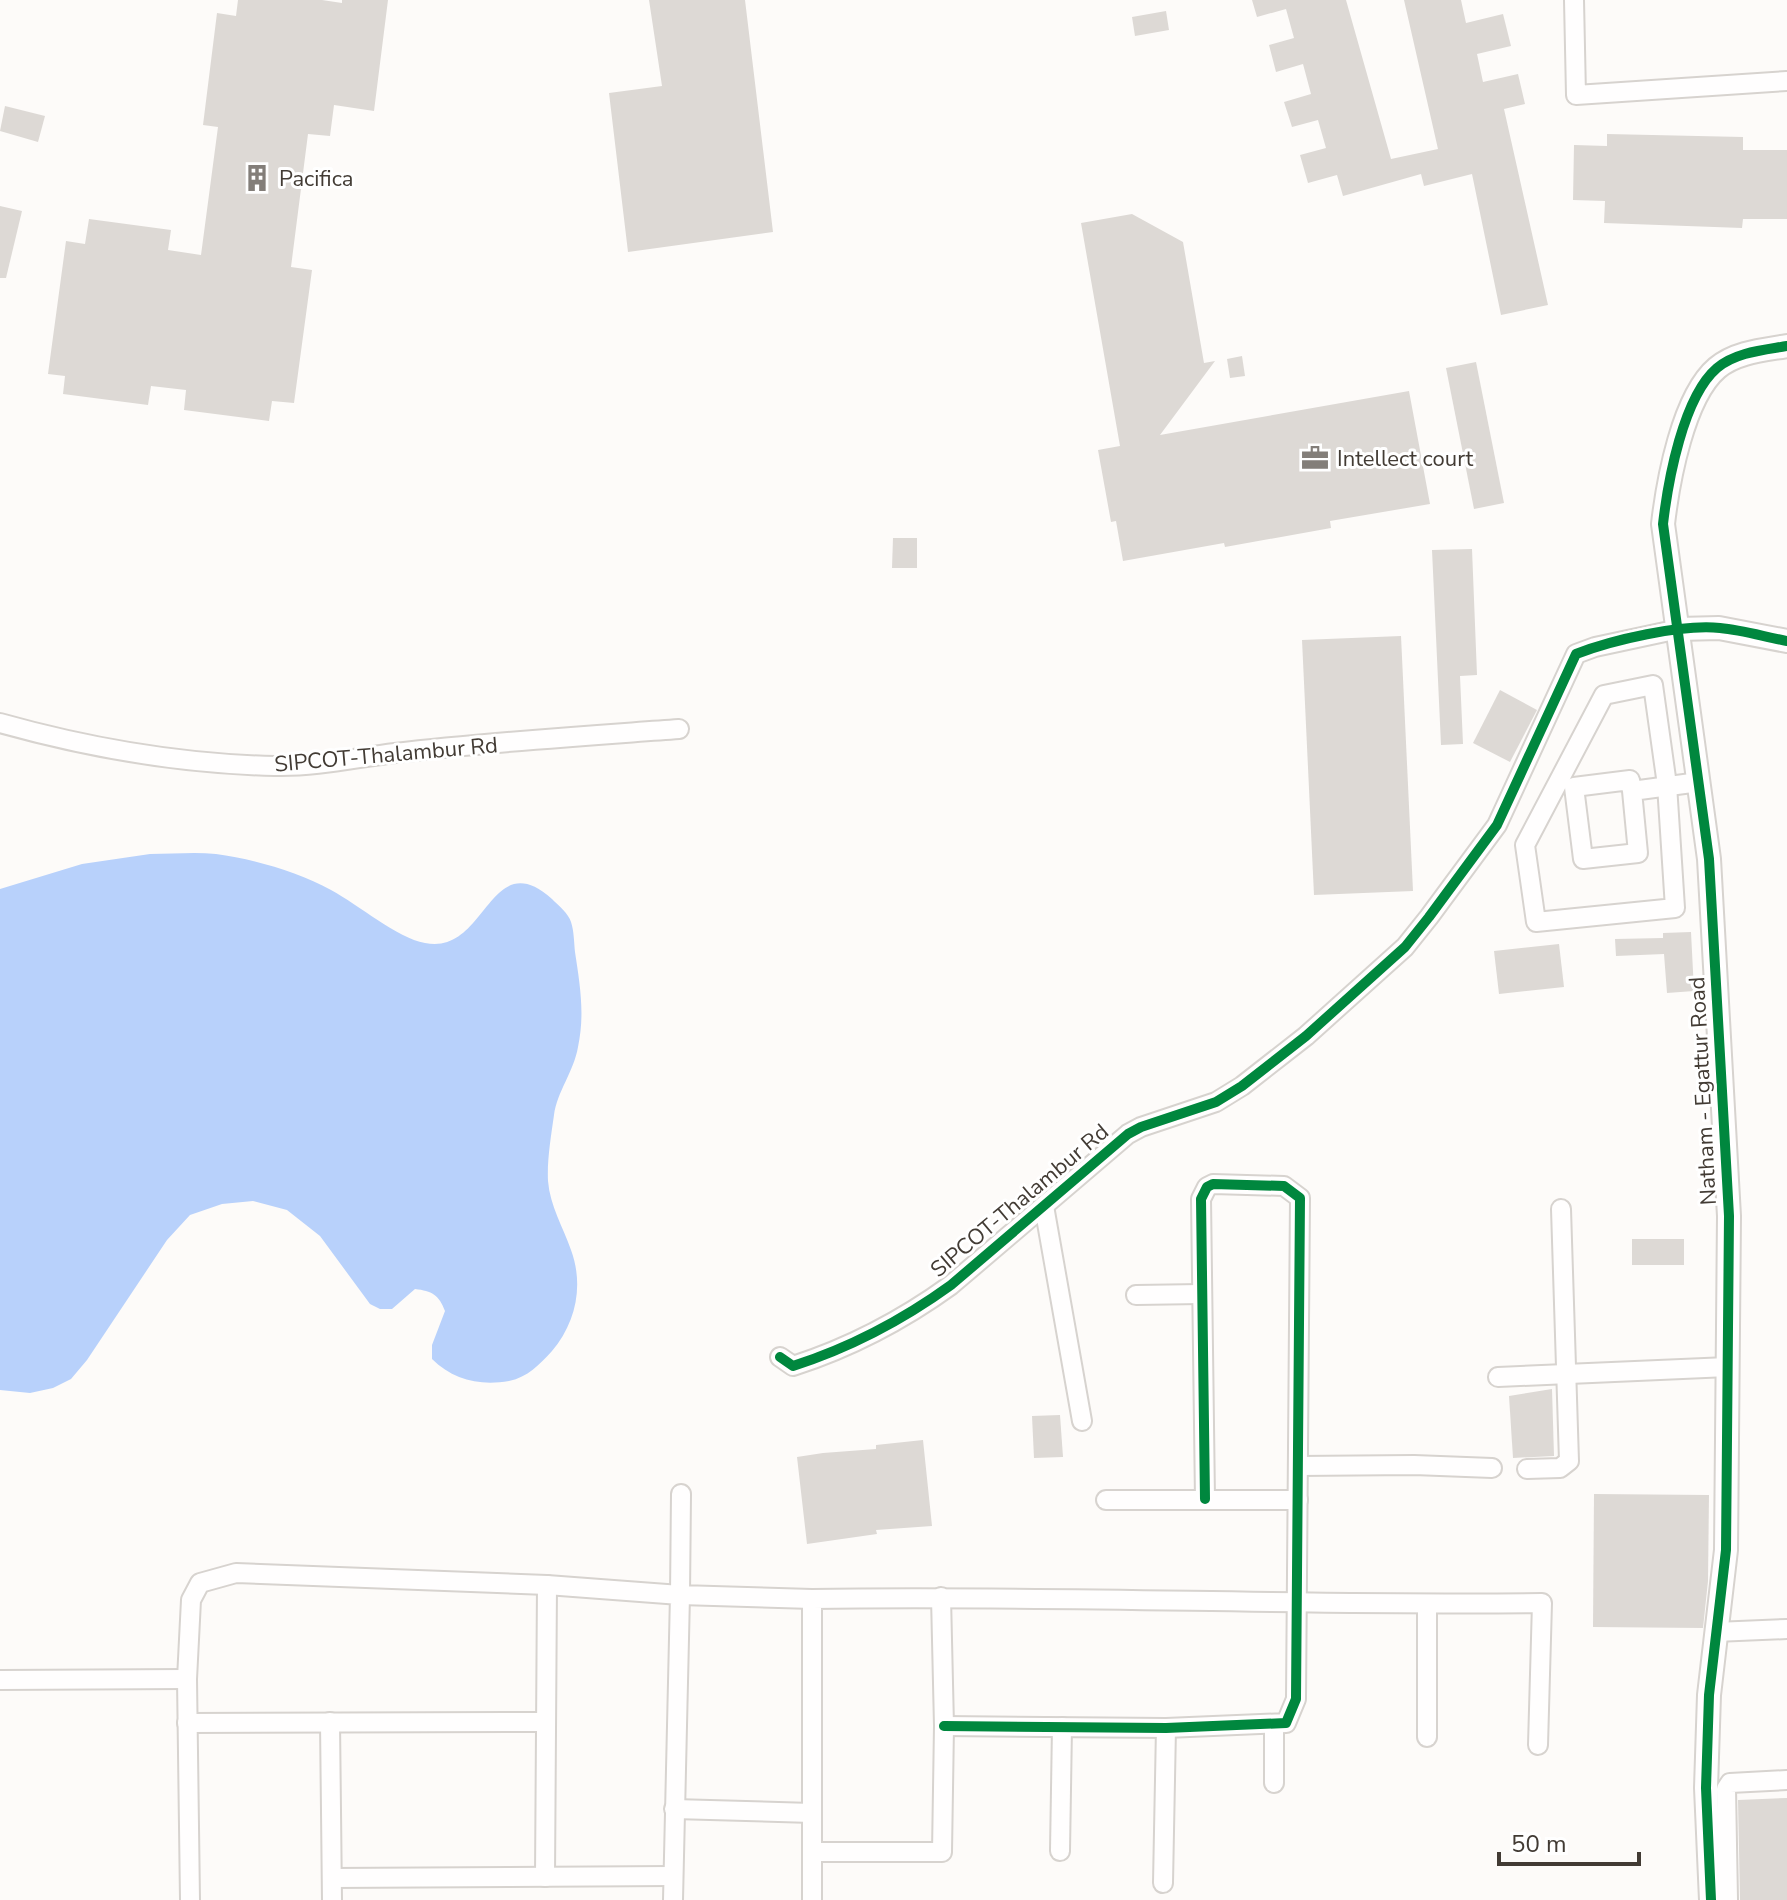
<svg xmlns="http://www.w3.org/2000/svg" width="1787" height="1900" viewBox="0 0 1787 1900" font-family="'Nunito Sans',sans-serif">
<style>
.water{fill:#b8d1fb}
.building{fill:#ddd9d5}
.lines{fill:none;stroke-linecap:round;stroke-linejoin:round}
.minor-casing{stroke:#d7d3cf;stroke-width:22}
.tertiary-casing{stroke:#d7d3cf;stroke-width:26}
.minor{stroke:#fffefe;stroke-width:18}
.tertiary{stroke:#fffefe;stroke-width:22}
.cycleway-casing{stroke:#fff;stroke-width:15}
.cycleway{stroke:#00873e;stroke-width:10}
.labels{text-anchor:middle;stroke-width:6;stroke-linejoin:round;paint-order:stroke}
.poi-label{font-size:22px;fill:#423b34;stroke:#fff;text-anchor:start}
.street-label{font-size:22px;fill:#423b34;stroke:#fff}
</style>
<rect width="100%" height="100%" fill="#fdfbf9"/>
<path class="water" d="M150,854C172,854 195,852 216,854C254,859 298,872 331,890C359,905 397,938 425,943C487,956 489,843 552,899C558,905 569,914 571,922C574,931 574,942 575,952C580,985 585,1014 578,1047C574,1071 557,1092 554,1115C551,1136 547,1160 548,1181C550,1206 563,1227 571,1250C584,1285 576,1323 552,1351C539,1365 528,1377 509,1381C480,1386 453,1380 432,1359V1345L445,1311C439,1295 432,1291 415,1289L392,1309H380L370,1304L320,1236L287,1210L253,1201L222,1204L190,1215L167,1240L87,1360L71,1379L53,1388L30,1393L0,1390V889L82,864Z"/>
<g class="building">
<path d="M238,0H322L342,3V0H388L374,111L334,105L330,136L308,134L291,267L312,270L294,403L272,401L269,421L184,410L186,390L151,386L148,405L63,394L65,376L48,374L66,241L85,244L89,219L171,230L168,250L201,255L218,127L203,125L217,13L236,16Z"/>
<path d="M649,0H745L773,232L628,252L609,93L662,86Z"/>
<path d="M1252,0H1346L1391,159L1438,149L1404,0H1461L1466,23L1503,14L1511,46L1477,54L1483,82L1518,74L1525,104L1504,109L1548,305L1501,315L1472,174L1424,186L1421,174L1343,196L1337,175L1308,183L1300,155L1326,148L1318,120L1292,127L1284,102L1311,94L1303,64L1276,72L1269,45L1294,38L1286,9L1257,17Z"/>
<path d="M1166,11L1169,30L1135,36L1132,17Z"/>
<path d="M5,106L45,116L38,142L0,131Z"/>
<path d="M1607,134L1743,137V150H1787V219H1743L1742,228L1604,223L1605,201L1573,200L1574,145L1607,146Z"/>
<path d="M0,206L22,211L6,278H0Z"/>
<path d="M1132,214L1183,242L1204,363L1215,361L1160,435L1409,391L1430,504L1330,521L1331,528L1225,547L1224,543L1123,561L1116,521L1111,522L1098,450L1120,446L1081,223Z"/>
<path d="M1242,356L1245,376L1230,378L1227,359Z"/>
<path d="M1476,362L1504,503L1474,509L1446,368Z"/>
<path d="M893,538H917V568H892Z"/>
<path d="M1472,549L1477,675L1460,676L1463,744L1441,745L1432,550Z"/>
<path d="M1401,636L1413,891L1314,895L1302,640Z"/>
<path d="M1500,690L1537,710L1510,762L1473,743Z"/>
<path d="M1691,932L1694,991L1667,993L1664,954L1616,956L1615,939L1663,938V933Z"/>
<path d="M1559,944L1564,987L1499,994L1494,951Z"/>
<rect x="1632" y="1239" width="52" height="26"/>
<path d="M1552,1389L1554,1456L1513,1458L1509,1396Z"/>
<path d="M1060,1415L1063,1457L1034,1458L1032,1416Z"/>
<path d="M923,1440L932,1526L876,1530L877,1534L807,1544L797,1457L823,1453L876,1449V1445Z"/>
<path d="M1594,1494L1709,1495L1708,1581L1703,1628L1593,1627Z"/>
<path d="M1787,1798V1900H1740L1738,1800Z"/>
</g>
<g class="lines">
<g class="minor-casing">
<g id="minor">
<path d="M1574,0L1576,95L1787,81"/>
<path d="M1653,685L1667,785L1675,908L1536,922L1525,845L1604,695Z"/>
<path d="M0,723C89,748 182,764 275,766C316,767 355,758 395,753C489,742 584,736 679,729"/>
<path d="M1632,791L1630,780L1574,787L1583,859L1638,853L1632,791L1699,782"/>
<path d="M1044,1206L1082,1421"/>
<path d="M1136,1295L1201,1294"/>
<path d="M780,1357L793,1366C849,1348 904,1319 951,1285L1128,1134L1141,1127L1216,1102L1242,1086L1306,1036L1405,947L1429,917L1497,825L1576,654L1595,647L1679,629"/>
<path d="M1498,1377L1728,1367"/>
<path d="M1298,1466L1414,1465L1492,1468"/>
<path d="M1527,1469L1560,1468L1569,1461L1561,1209"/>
<path d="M681,1494L680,1595L812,1599"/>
<path d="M1106,1500H1298"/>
<path d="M1715,1632L1787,1629"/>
<path d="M0,1680L187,1679"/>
<path d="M330,1722L332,1900"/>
<path d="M187,1723L546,1722"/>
<path d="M944,1726L1166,1728L1286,1723L1296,1699L1300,1198L1284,1186L1213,1184L1207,1187L1201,1199L1205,1499"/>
<path d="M1427,1737V1605"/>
<path d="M1274,1783V1724"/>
<path d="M674,1809L812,1813"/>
<path d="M1060,1851L1062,1727"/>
<path d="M812,1852H942L944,1726L941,1597"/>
<path d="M545,1877L547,1585"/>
<path d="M332,1878L672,1876"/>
<path d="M1163,1883L1166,1728"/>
<path d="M190,1900L187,1679L191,1600L200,1583L236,1573L547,1585L680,1595L673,1900"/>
<path d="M812,1900V1599C1056,1595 1299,1606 1542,1603L1538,1745"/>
<path d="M1728,1900L1726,1789L1730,1783L1787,1780"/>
</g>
</g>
<g class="tertiary-casing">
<g id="tertiary">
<path d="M1679,629L1719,628L1787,641"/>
<path d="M1711,1900L1706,1788L1709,1695L1726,1550L1729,1216L1709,859L1663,524C1668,481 1683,397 1717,368C1736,352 1764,350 1787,346"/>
</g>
</g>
<use href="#minor" class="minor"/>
<use href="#tertiary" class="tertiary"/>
<g class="cycleway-casing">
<g id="cycleway">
<path d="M780,1357L793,1366C849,1348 904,1319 951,1285L1128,1134L1141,1127L1216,1102L1242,1086L1306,1036L1405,947L1429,917L1497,825L1576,654C1612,640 1681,624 1720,628C1743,630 1765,637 1787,641"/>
<path d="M944,1726L1166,1728L1286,1723L1296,1699L1300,1198L1284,1186L1213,1184L1207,1187L1201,1199L1205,1499"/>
<path d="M1711,1900L1706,1788L1709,1695L1726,1550L1729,1216L1709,859L1663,524C1668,481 1683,397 1717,368C1736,352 1764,350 1787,346"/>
</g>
</g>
<use href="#cycleway" class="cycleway"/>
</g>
<defs>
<g id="building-bare" transform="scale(2.16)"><path d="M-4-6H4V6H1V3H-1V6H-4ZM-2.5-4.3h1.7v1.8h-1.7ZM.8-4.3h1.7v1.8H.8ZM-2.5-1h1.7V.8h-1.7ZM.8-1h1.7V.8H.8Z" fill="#837e79" stroke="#fff" stroke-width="2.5" paint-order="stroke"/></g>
<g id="office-bare" transform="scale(2.16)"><path d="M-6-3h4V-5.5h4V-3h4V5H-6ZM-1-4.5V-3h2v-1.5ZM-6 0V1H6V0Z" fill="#837e79" stroke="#fff" stroke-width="2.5" paint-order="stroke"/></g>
</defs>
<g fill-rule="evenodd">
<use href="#building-bare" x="257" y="178"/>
<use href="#office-bare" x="1315" y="458"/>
</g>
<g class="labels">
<g class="poi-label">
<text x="279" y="186">Pacifica</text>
<text x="1337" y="466">Intellect court</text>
</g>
<g class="street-label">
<text transform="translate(386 754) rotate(-5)" y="8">SIPCOT-Thalambur Rd</text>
<text transform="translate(1702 1091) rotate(-93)" y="8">Natham - Egattur Road</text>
<text transform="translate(1019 1200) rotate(-40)" y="8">SIPCOT-Thalambur Rd</text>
</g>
</g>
<path d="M1499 1852v12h140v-12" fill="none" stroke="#423b34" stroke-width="4"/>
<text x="1511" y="1852" font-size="24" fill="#423b34" stroke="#ffffff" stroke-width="6" paint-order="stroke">50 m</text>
</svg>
